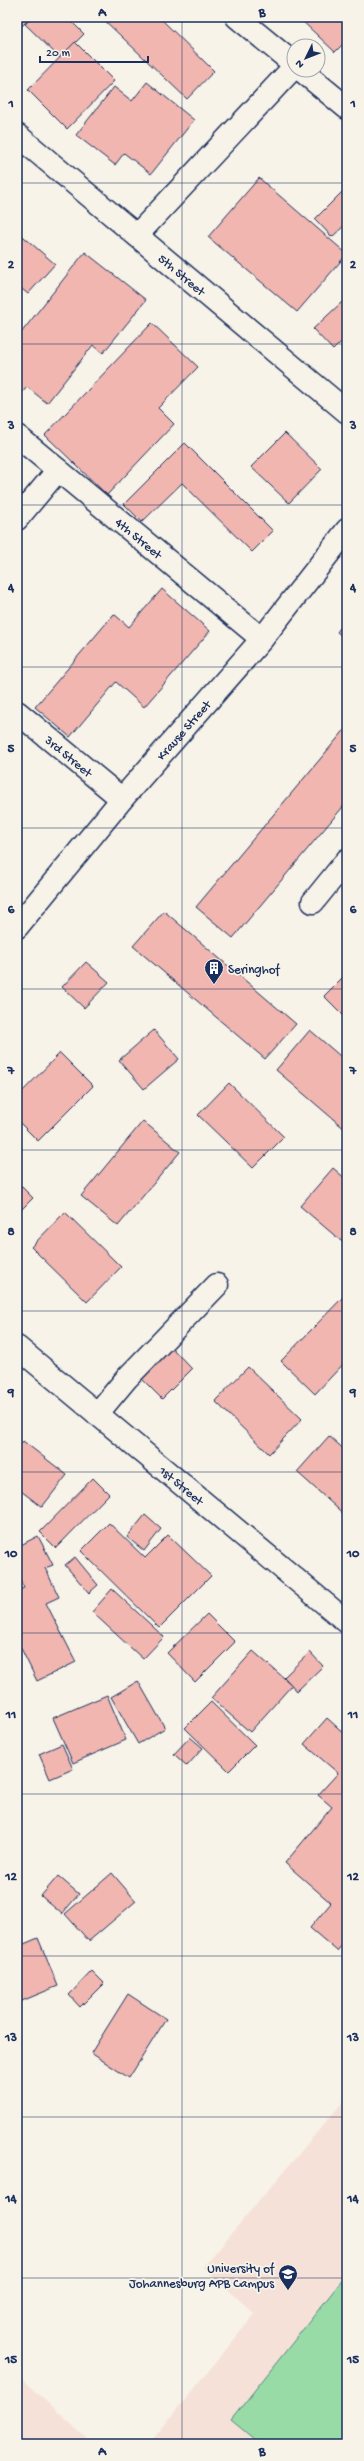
<svg xmlns="http://www.w3.org/2000/svg" width="364" height="2461" viewBox="0 0 364 2461" font-family="'Gochi Hand',sans-serif">
<style>
.built{fill:#f5e1d7}
.green{fill:#98dba7;stroke:#5a8582}
.building{fill:#f1b6b0;stroke:#1b2f5e}
.lines{fill:none;stroke-linecap:round;stroke-linejoin:round}
.minor-casing{stroke:#1b2f5e;stroke-width:25}
.minor{stroke:#f7f3e8;stroke-width:22}
.grid{fill:none;stroke:#1b2f5e;stroke-width:1;stroke-opacity:0.55}
.labels{text-anchor:middle;stroke-width:3.5;stroke-linejoin:round;paint-order:stroke}
.street-label{font-size:13px;fill:#1b2f5e;stroke:#f7f3e8}
.poi-label{font-size:13px;fill:#1b2f5e;stroke:#f7f3e8;text-anchor:start}
.neatline{fill:none;stroke:#1b2f5e;stroke-width:1.5}
.grid-label{font-size:13px;text-anchor:middle;font-weight:bold;fill:#1b2f5e}
</style>
<rect width="100%" height="100%" fill="#f7f3e8"/>
<filter id="ink" filterUnits="userSpaceOnUse"><feTurbulence type="fractalNoise" baseFrequency=".025" numOctaves="2"/><feDisplacementMap in="SourceGraphic" scale="8" xChannelSelector="R" yChannelSelector="G"/><feConvolveMatrix kernelMatrix="1 2 1 2 8 2 1 2 1" color-interpolation-filters="sRGB"/></filter>
<g filter="url(#ink)">
<g class="built">
<path d="M347,2097V2444H149L255,2314L203,2267Z"/>
<path d="M17,2375L93,2444H17Z"/>
</g>
<path class="green" d="M347,2274V2444H260L231,2420Z"/>
<g class="building">
<path d="M17,17H31L17,31Z"/>
<path d="M33,17H67L84,34L60,58L25,24Z"/>
<path d="M101,17H159L214,71L187,99Z"/>
<path d="M298,17H347V40L335,52Z"/>
<path d="M75,42L114,81L67,129L28,90Z"/>
<path d="M147,82L194,120L151,174L124,153L115,165L76,135L114,87L132,101Z"/>
<path d="M259,178L347,254L297,312L208,237Z"/>
<path d="M347,187V225L346,224L332,237L315,219Z"/>
<path d="M17,231L55,264L28,294L17,285Z"/>
<path d="M85,252L146,300L103,353L93,345L47,403L27,387L17,399V338Z"/>
<path d="M342,302L347,308V336L333,350L313,329Z"/>
<path d="M152,323L198,367L158,408L174,424L107,495L45,435Z"/>
<path d="M285,433L322,469L289,503L251,467Z"/>
<path d="M185,443L273,531L252,552L182,483L142,522L124,504Z"/>
<path d="M162,589L210,631L144,707L116,682L70,737L35,707L114,614L129,627Z"/>
<path d="M347,619V640L337,632Z"/>
<path d="M347,727V802L233,938L196,907Z"/>
<path d="M164,911L296,1024L265,1059L133,946Z"/>
<path d="M86,962L109,982L84,1008L62,987Z"/>
<path d="M346,974L347,975V1019L324,996Z"/>
<path d="M154,1030L179,1059L144,1089L119,1060Z"/>
<path d="M310,1030L347,1062V1131L276,1070Z"/>
<path d="M60,1053L93,1086L38,1141L17,1120V1097Z"/>
<path d="M229,1083L284,1137L253,1168L198,1115Z"/>
<path d="M143,1121L180,1152L118,1226L81,1196Z"/>
<path d="M333,1168L347,1180V1246L300,1206Z"/>
<path d="M17,1182L33,1198L17,1214Z"/>
<path d="M65,1212L121,1267L87,1302L31,1247Z"/>
<path d="M347,1293V1360L315,1394L281,1361Z"/>
<path d="M170,1346L192,1369L162,1399L140,1377Z"/>
<path d="M248,1367L302,1419L269,1454L215,1401Z"/>
<path d="M329,1436L347,1452V1517L297,1472Z"/>
<path d="M23,1441L67,1475L42,1507L17,1488V1449Z"/>
<path d="M93,1478L109,1494L56,1548L40,1532Z"/>
<path d="M145,1515L161,1529L144,1551L127,1537Z"/>
<path d="M109,1523L145,1558L168,1535L211,1576L159,1628L81,1551Z"/>
<path d="M38,1536L53,1565L45,1568L59,1597L46,1603L76,1662L37,1681L17,1640V1591L24,1588L17,1573V1547Z"/>
<path d="M75,1557L98,1585L89,1593L65,1565Z"/>
<path d="M112,1589L164,1637L143,1659L92,1612Z"/>
<path d="M207,1614L235,1642L195,1682L167,1653Z"/>
<path d="M253,1651L292,1685L250,1732L211,1698Z"/>
<path d="M310,1652L323,1666L297,1691L284,1677Z"/>
<path d="M138,1681L165,1728L138,1744L111,1697Z"/>
<path d="M107,1695L126,1740L73,1763L53,1718Z"/>
<path d="M211,1702L255,1745L229,1771L185,1728Z"/>
<path d="M327,1718L347,1736V1939L337,1951L310,1928L331,1903L285,1863L332,1807L318,1795L338,1773L304,1744Z"/>
<path d="M190,1737L203,1748L187,1766L174,1754Z"/>
<path d="M62,1744L73,1769L50,1779L39,1754Z"/>
<path d="M112,1873L136,1901L89,1941L65,1914Z"/>
<path d="M58,1876L79,1894L62,1914L41,1896Z"/>
<path d="M38,1938L58,1986L17,2003V1947Z"/>
<path d="M92,1971L104,1983L80,2007L69,1995Z"/>
<path d="M128,1994L166,2019L129,2078L91,2053Z"/>
</g>
<g class="lines">
<g class="minor-casing">
<g id="minor">
<path d="M237,17L294,64"/>
<path d="M301,70L347,108"/>
<path id="s1" d="M17,135L347,412"/>
<path d="M137,235L294,67"/>
<path id="s2" d="M17,436L262,639"/>
<path d="M17,519L58,470"/>
<path id="s3" d="M17,712L122,799"/>
<path d="M313,902L347,860"/>
<path id="s4" d="M17,927L122,799L262,639L347,530"/>
<path id="s5" d="M17,1347L347,1622"/>
<path d="M97,1414L127,1378L217,1285"/>
</g>
</g>
<use href="#minor" class="minor"/>
</g>
</g>
<path class="grid" d="M182,17V2444M17,183H347M17,344H347M17,505H347M17,667H347M17,828H347M17,989H347M17,1150H347M17,1311H347M17,1472H347M17,1633H347M17,1794H347M17,1956H347M17,2117H347M17,2278H347"/>
<defs>
<g id="building-pin" transform="scale(1)"><path d="M0 17L-7.5 6A9.5 9.5 0 1 1 7.5 6Z" fill="#1b2f5e" stroke="#f7f3e8"/><path d="M-4-6H4V6H1V3H-1V6H-4ZM-2.5-4.3h1.7v1.8h-1.7ZM.8-4.3h1.7v1.8H.8ZM-2.5-1h1.7V.8h-1.7ZM.8-1h1.7V.8H.8Z" fill="#fff"/></g>
<g id="university-pin" transform="scale(1)"><path d="M0 17L-7.5 6A9.5 9.5 0 1 1 7.5 6Z" fill="#1b2f5e" stroke="#f7f3e8"/><path d="M0-5L7-2L0 1L-7-2ZM-4 1L0 2.5L4 1V4Q0 6-4 4Z" fill="#fff"/></g>
</defs>
<g fill-rule="evenodd">
<use href="#building-pin" x="214" y="968"/>
<use href="#university-pin" x="288" y="2274"/>
</g>
<g class="labels">
<g class="street-label">
<text dy="5" stroke="none"><textPath href="#s1" startOffset="216">5th Street</textPath></text>
<text dy="5" stroke="none"><textPath href="#s2" startOffset="159">4th Street</textPath></text>
<text dy="5" stroke="none"><textPath href="#s4" startOffset="258">Krause Street</textPath></text>
<text dy="5" stroke="none"><textPath href="#s3" startOffset="68">3rd Street</textPath></text>
<text dy="5" stroke="none"><textPath href="#s5" startOffset="215">1st Street</textPath></text>
</g>
<g class="poi-label">
<text x="228" y="973">Seringhof</text>
<text x="274" y="2272" text-anchor="end">University of<tspan x="274" dy="15">Johannesburg APB Campus</tspan></text>
</g>
</g>
<rect width="364" height="2461" fill="none" stroke="#f7f3e8" stroke-width="44"/>
<g transform="translate(306 58) rotate(227)"><circle r="19" fill="#f7f3e8" stroke="#9fa5b1"/>
<path d="M0-3L7 15L0 10L-7 15Z" fill="#1b2f5e"/>
<text y="-6" font-size="11" font-weight="bold" text-anchor="middle" fill="#1b2f5e">N</text>
</g>
<path d="M40 56v6h108v-6" fill="none" stroke="#1b2f5e" stroke-width="2"/>
<text x="46" y="56" font-size="12" fill="#1b2f5e" stroke="#f7f3e8" stroke-width="3" paint-order="stroke">20 m</text>
<rect x="22" y="22" width="320" height="2417" class="neatline"/>
<g class="grid-label">
<text x="102" y="16">A</text>
<text x="262" y="16">B</text>
<text x="11" y="107">1</text>
<text x="353" y="107">1</text>
<text x="11" y="268">2</text>
<text x="353" y="268">2</text>
<text x="11" y="429">3</text>
<text x="353" y="429">3</text>
<text x="11" y="591">4</text>
<text x="353" y="591">4</text>
<text x="11" y="752">5</text>
<text x="353" y="752">5</text>
<text x="11" y="913">6</text>
<text x="353" y="913">6</text>
<text x="11" y="1074">7</text>
<text x="353" y="1074">7</text>
<text x="11" y="1235">8</text>
<text x="353" y="1235">8</text>
<text x="11" y="1396">9</text>
<text x="353" y="1396">9</text>
<text x="11" y="1557">10</text>
<text x="353" y="1557">10</text>
<text x="11" y="1718">11</text>
<text x="353" y="1718">11</text>
<text x="11" y="1880">12</text>
<text x="353" y="1880">12</text>
<text x="11" y="2041">13</text>
<text x="353" y="2041">13</text>
<text x="11" y="2202">14</text>
<text x="353" y="2202">14</text>
<text x="11" y="2363">15</text>
<text x="353" y="2363">15</text>
<text x="102" y="2455">A</text>
<text x="262" y="2455">B</text>
</g>
</svg>
